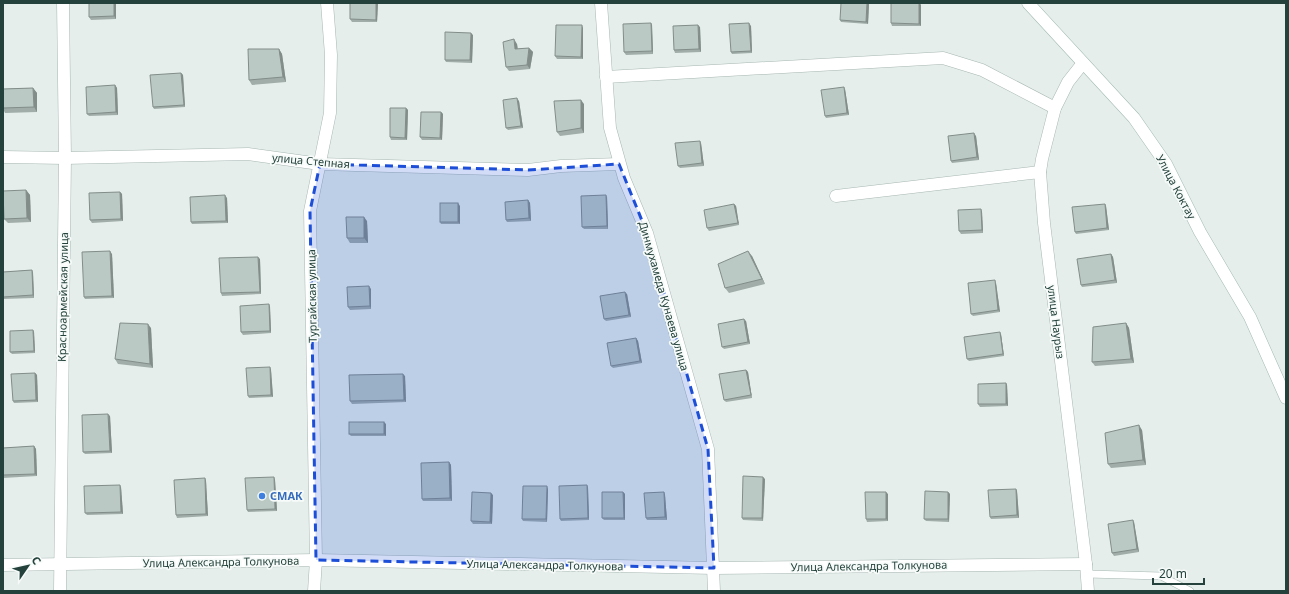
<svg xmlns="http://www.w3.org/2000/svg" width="1289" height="594" viewBox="0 0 1289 594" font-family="'Noto Sans',sans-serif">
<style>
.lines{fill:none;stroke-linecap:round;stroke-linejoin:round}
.lane-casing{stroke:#a7b7b3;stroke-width:8}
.street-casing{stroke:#a7b7b3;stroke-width:13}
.secondary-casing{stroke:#a3bab4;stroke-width:13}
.lane{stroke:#fff;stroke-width:7}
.street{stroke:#fff;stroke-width:12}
.secondary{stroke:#fff;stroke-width:12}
.wall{fill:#a0ada9}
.shaded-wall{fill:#828d89}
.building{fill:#bac9c4;stroke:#828d89}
.marked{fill:#1d4ed8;fill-opacity:0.2;stroke:#1d4ed8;stroke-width:3;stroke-dasharray:8 5;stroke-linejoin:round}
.shop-dot{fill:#3f7fe0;stroke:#f6fbf9;stroke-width:1.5}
.labels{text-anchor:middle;stroke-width:3.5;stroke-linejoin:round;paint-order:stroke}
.street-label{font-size:11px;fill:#24413b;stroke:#f6fbf9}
.shop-label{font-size:11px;font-weight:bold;fill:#366cbe;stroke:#f6fbf9;text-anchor:start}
</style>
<rect width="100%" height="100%" fill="#e5eeeb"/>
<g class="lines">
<g class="lane-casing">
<path id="lane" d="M1087,574L1161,576L1190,591"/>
</g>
<g class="street-casing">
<g id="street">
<path d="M601,3L610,128L624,178L647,233L708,449L714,591"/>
<path d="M1083,63L1068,82L1055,108L1042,159L1040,172L1044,223L1086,564L1088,591"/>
<path d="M606,77L943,58L982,70L1055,108"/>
<path d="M3,157L65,158L248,154L320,164L528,170L561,166L619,164"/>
<path d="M836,196L1040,172"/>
<path d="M3,565L316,560L714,568L1086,564"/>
<path d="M60,591L65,158L63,3"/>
<path d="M314,591L316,560L310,211L330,113L331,55L327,3"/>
</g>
</g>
<g class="secondary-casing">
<path id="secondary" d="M1028,3L1134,118L1166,164L1200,232L1250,317L1286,398"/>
</g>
<use href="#lane" class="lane"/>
<use href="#street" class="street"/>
<use href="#secondary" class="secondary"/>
</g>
<g class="wall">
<path d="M89,3H116V19L91,20L89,17Z"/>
<path d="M350,3H378L377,22H352L350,19Z"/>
<path d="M891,3H920L921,5V26H892L891,23Z"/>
<path d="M869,4L868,24L841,22L840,20Z"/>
<path d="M651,23L652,25L653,54L626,55L624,52Z"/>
<path d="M751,26L752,53L732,54L731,52Z"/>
<path d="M700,27L701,52L675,53L674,50Z"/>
<path d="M583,28V59H557L555,56Z"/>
<path d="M473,35L472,63L446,62L445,60Z"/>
<path d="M517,44L518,49L529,48L533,52L530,69L509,71L506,67Z"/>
<path d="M279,49L282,54L286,82L252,85L249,80Z"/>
<path d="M181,73L183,75L185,107L154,109L153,107Z"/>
<path d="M115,85L117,88L118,115L89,116L87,114Z"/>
<path d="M33,88L37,93V112L5,113L3,109V89Z"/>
<path d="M845,89L849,115L826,118L825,116Z"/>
<path d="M519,101L523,128L508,130L506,128Z"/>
<path d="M584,104V133L560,136L557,132Z"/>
<path d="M406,108L408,110L407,140H391L390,137Z"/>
<path d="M441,112L443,114L442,140H422L420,137Z"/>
<path d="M976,136L979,160L952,163L951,161Z"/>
<path d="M701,143L704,166L680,168L678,166Z"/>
<path d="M26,190L30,195L31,222L8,223L4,219Z"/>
<path d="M120,192L122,194L123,221L92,223L90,220Z"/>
<path d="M607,197L608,229H584L582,227Z"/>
<path d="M227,198L228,223L192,224L191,222Z"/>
<path d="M528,200L530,203L531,221L507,222L506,220Z"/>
<path d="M734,204L736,206L739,225L709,231L707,228Z"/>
<path d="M1105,204L1106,206L1109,230L1076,234L1075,232Z"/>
<path d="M460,206V224H441L440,222Z"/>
<path d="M981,209L982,212L983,233L961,234L959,231Z"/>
<path d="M367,221L368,243H350L347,238Z"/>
<path d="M112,254L114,298L85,299L84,297Z"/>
<path d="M1111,254L1113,257L1117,283L1082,287L1081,285Z"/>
<path d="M752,256L765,284L729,293L725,288Z"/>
<path d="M260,259L261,294L222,296L221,293Z"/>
<path d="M32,270L33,273L34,298L3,299V272Z"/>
<path d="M996,283L1000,312L973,316L971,314Z"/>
<path d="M371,289V309L350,310L348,307Z"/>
<path d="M627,294L631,317L606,321L604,319Z"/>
<path d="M269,304L270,307L271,333L243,335L241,332Z"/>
<path d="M746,321L750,344L724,349L722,347Z"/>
<path d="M1126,323L1129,328L1134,363L1095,366L1092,362Z"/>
<path d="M151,328L153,368L118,364L115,359Z"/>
<path d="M33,330L34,332L35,353L12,354L10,352Z"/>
<path d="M1001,334L1004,356L969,361L967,359Z"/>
<path d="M636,338L638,341L642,363L613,368L611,366Z"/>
<path d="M270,367L271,370L273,397L249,398L248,396Z"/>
<path d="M746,370L748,372L752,398L726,402L724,400Z"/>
<path d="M35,373L37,375L38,402L14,403L13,401Z"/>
<path d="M405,376L406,402L352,404L350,401Z"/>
<path d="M1006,383L1007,385L1008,406L980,407L978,404Z"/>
<path d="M110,416L112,453L85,454L83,452Z"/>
<path d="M386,424V436H351L349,434Z"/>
<path d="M1142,430L1146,465L1111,468L1108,464Z"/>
<path d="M34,446L36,449L37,476L3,478V448Z"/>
<path d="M449,462L451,465L452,501H423L422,499Z"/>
<path d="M274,477L275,480L277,511L248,512L247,510Z"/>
<path d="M205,478L206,481L208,516L177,518L176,515Z"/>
<path d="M765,479L763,521L743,520L742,518Z"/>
<path d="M121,487L123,514L87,515L85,513Z"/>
<path d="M588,487L589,520L561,521L560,519Z"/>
<path d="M548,489L547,522L523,521L522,519Z"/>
<path d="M1016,489L1017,491L1019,518L991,519L990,517Z"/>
<path d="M623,492L625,494V520H604L602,518Z"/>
<path d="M664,492L665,495L667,520H647L646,518Z"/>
<path d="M948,492L950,494L949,522L926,521L924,519Z"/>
<path d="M888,494V521L867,522L866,519Z"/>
<path d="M493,495L492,524H473L471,521Z"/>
<path d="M1134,522L1139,552L1114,556L1112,553Z"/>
</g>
<g class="shaded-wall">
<path d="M114,3H116V19L114,16Z"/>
<path d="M376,3H378L377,22L376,20Z"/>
<path d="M867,3L869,4L868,24L866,22Z"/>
<path d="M919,3L921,5V26L919,24Z"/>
<path d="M651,23L652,25L653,54L652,51Z"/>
<path d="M749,23L751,26L752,53L751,51Z"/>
<path d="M582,25L583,28V59L581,57Z"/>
<path d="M698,25L700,27L701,52L699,49Z"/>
<path d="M471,33L473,35L472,63L470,60Z"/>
<path d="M514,39L517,44L518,54L515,49Z"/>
<path d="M529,48L533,52L530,69L527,65Z"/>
<path d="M279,49L282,54L286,82L283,77Z"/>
<path d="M181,73L183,75L185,107L184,105Z"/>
<path d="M115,85L117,88L118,115L116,112Z"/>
<path d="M844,87L845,89L849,115L847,113Z"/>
<path d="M33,88L37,93V112L34,107Z"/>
<path d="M517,98L519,101L523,128L521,126Z"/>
<path d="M581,100L584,104V133L581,128Z"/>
<path d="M406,108L408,110L407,140L405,138Z"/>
<path d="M441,112L443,114L442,140L440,138Z"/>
<path d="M974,133L976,136L979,160L977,157Z"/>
<path d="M700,141L701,143L704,166L702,163Z"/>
<path d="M26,190L30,195L31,222L27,218Z"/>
<path d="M120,192L122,194L123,221L121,219Z"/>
<path d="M225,195L227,198L228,223L226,221Z"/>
<path d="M606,195L607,197L608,229L607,226Z"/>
<path d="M528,200L530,203L531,221L529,218Z"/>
<path d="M458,203L460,206V224L458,222Z"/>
<path d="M734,204L736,206L739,225L738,223Z"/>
<path d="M1105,204L1106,206L1109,230L1107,228Z"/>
<path d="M981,209L982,212L983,233L982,230Z"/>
<path d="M364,217L367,221L368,243L364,238Z"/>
<path d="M110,251L112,254L114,298L112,296Z"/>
<path d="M748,251L752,256L765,284L762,279Z"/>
<path d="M1111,254L1113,257L1117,283L1115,280Z"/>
<path d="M258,257L260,259L261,294L260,292Z"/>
<path d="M32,270L33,273L34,298L33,295Z"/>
<path d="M995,280L996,283L1000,312L998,310Z"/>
<path d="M369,286L371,289V309L370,306Z"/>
<path d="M625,292L627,294L631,317L629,315Z"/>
<path d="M269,304L270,307L271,333L270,331Z"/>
<path d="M744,319L746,321L750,344L748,342Z"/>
<path d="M1126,323L1129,328L1134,363L1131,359Z"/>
<path d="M148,324L151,328L153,368L150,364Z"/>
<path d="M33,330L34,332L35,353L34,351Z"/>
<path d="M1000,332L1001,334L1004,356L1003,354Z"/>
<path d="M636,338L638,341L642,363L640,361Z"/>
<path d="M270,367L271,370L273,397L271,395Z"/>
<path d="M746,370L748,372L752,398L751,395Z"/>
<path d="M35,373L37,375L38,402L36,400Z"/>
<path d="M403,374L405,376L406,402L404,400Z"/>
<path d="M1006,383L1007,385L1008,406L1006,404Z"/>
<path d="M108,414L110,416L112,453L110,451Z"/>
<path d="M384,422L386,424V436L384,434Z"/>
<path d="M1139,425L1142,430L1146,465L1143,460Z"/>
<path d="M34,446L36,449L37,476L35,474Z"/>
<path d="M449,462L451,465L452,501L450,498Z"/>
<path d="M274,477L275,480L277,511L275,509Z"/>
<path d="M763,477L765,479L763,521L762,518Z"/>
<path d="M205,478L206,481L208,516L206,514Z"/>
<path d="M120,485L121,487L123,514L121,512Z"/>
<path d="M587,485L588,487L589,520L588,518Z"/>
<path d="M547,486L548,489L547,522L546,519Z"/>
<path d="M1016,489L1017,491L1019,518L1017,515Z"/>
<path d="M623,492L625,494V520L624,518Z"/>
<path d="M664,492L665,495L667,520L665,517Z"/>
<path d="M886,492L888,494V521L886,519Z"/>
<path d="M948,492L950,494L949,522L948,519Z"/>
<path d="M491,493L493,495L492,524L490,522Z"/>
<path d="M1133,520L1134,522L1139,552L1137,549Z"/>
</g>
<g class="building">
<path d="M89,3H114V16L89,17Z"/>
<path d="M350,3H376V20L350,19Z"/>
<path d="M841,3H867L866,22L840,20Z"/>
<path d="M891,3H919V24L891,23Z"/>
<path d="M651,23L652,51L624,52L623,24Z"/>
<path d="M749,23L751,51L731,52L729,24Z"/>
<path d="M556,25H582L581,57L555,56Z"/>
<path d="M698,25L699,49L674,50L673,26Z"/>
<path d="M445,32L471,33L470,60H445Z"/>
<path d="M514,39L515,49L529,48L527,65L506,67L503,42Z"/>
<path d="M248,49H279L283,77L249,80Z"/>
<path d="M181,73L184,105L153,107L150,75Z"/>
<path d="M115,85L116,112L87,114L86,87Z"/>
<path d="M844,87L847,113L825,116L821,90Z"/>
<path d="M33,88L34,107L3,108V89Z"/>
<path d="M517,98L521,126L506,128L503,100Z"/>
<path d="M581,100V128L557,132L554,101Z"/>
<path d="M390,108H406L405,138L390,137Z"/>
<path d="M421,112H441L440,138L420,137Z"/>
<path d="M974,133L977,157L951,161L948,136Z"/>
<path d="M700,141L702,163L678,166L675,143Z"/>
<path d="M26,190L27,218L4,219L3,191Z"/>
<path d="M120,192L121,219L90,220L89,193Z"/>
<path d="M225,195L226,221L191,222L190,197Z"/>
<path d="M606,195L607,226L582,227L581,196Z"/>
<path d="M528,200L529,218L506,220L505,202Z"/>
<rect x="440" y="203" width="18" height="19"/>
<path d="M734,204L738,223L707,228L704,210Z"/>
<path d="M1105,204L1107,228L1075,232L1072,207Z"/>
<path d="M981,209L982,230L959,231L958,210Z"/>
<path d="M346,217H364V238H347Z"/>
<path d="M110,251L112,296L84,297L82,252Z"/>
<path d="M748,251L762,279L725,288L718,264Z"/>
<path d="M1111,254L1115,280L1081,285L1077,259Z"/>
<path d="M258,257L260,292L221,293L219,258Z"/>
<path d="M32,270L33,295L3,297V272Z"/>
<path d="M995,280L998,310L971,314L968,283Z"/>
<path d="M369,286L370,306L348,307L347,287Z"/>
<path d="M625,292L629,315L604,319L600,296Z"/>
<path d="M269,304L270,331L241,332L240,306Z"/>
<path d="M744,319L748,342L722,347L718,324Z"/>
<path d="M120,323L148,324L150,364L115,359Z"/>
<path d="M1126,323L1131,359L1092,362L1093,327Z"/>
<path d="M33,330L34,351L10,352V331Z"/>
<path d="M1000,332L1003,354L967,359L964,337Z"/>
<path d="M636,338L640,361L611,366L607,343Z"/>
<path d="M270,367L271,395L248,396L246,368Z"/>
<path d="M746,370L751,395L724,400L719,374Z"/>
<path d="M35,373L36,400L13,401L11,374Z"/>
<path d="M403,374L404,400L350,401L349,375Z"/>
<path d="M1006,383V404H978V384Z"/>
<path d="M108,414L110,451L83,452L82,415Z"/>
<rect x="349" y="422" width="35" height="12"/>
<path d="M1139,425L1143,460L1108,464L1105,433Z"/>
<path d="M34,446L35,474L3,475V448Z"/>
<path d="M449,462L450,498L422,499L421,463Z"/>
<path d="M743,476L763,477L762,518H742Z"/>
<path d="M274,477L275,509L247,510L245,478Z"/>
<path d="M205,478L206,514L176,515L174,480Z"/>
<path d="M120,485L121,512L85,513L84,486Z"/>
<path d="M587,485L588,518L560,519L559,486Z"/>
<path d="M523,486H547L546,519H522Z"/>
<path d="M1016,489L1017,515L990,517L988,490Z"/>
<path d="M925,491L948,492V519H924Z"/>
<path d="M472,492L491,493L490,522L471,521Z"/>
<path d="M602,492H623L624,518H602Z"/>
<path d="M664,492L665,517L646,518L644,493Z"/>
<path d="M865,492H886V519H866Z"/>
<path d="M1133,520L1137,549L1112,553L1108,524Z"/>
</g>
<path class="marked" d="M320,164L528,170L619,164L647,233L708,449L714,568L316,560L310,211Z"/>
<circle class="shop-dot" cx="262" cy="496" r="4"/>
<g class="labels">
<g class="street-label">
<text transform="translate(311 161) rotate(5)" y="4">улица Степная</text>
<text transform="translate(1176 187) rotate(62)" y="4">Улица Коктау</text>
<text transform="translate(312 296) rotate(-91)" y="4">Тургайская улица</text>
<text transform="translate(664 296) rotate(74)" y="4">Динмухамеда Кунаева улица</text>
<text transform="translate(63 297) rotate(-89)" y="4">Красноармейская улица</text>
<text transform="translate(1056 322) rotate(83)" y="4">улица Наурыз</text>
<text transform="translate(221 562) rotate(-1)" y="4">Улица Александра Толкунова</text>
<text transform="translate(545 565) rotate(1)" y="4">Улица Александра Толкунова</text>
<text transform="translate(869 566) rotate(-1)" y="4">Улица Александра Толкунова</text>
</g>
<g class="shop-label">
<text x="270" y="500">СМАК</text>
</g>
</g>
<rect width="1289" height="594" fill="none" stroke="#24413b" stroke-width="8"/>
<g transform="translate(28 566) rotate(56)" stroke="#f6fbf9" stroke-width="3" paint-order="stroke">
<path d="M0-3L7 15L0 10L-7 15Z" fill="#24413b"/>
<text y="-6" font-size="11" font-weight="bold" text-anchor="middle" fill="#24413b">С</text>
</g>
<path d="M1153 578v6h51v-6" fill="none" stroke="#24413b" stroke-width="2"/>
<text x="1159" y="578" font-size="12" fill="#24413b" stroke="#f6fbf9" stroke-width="3" paint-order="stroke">20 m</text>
</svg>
